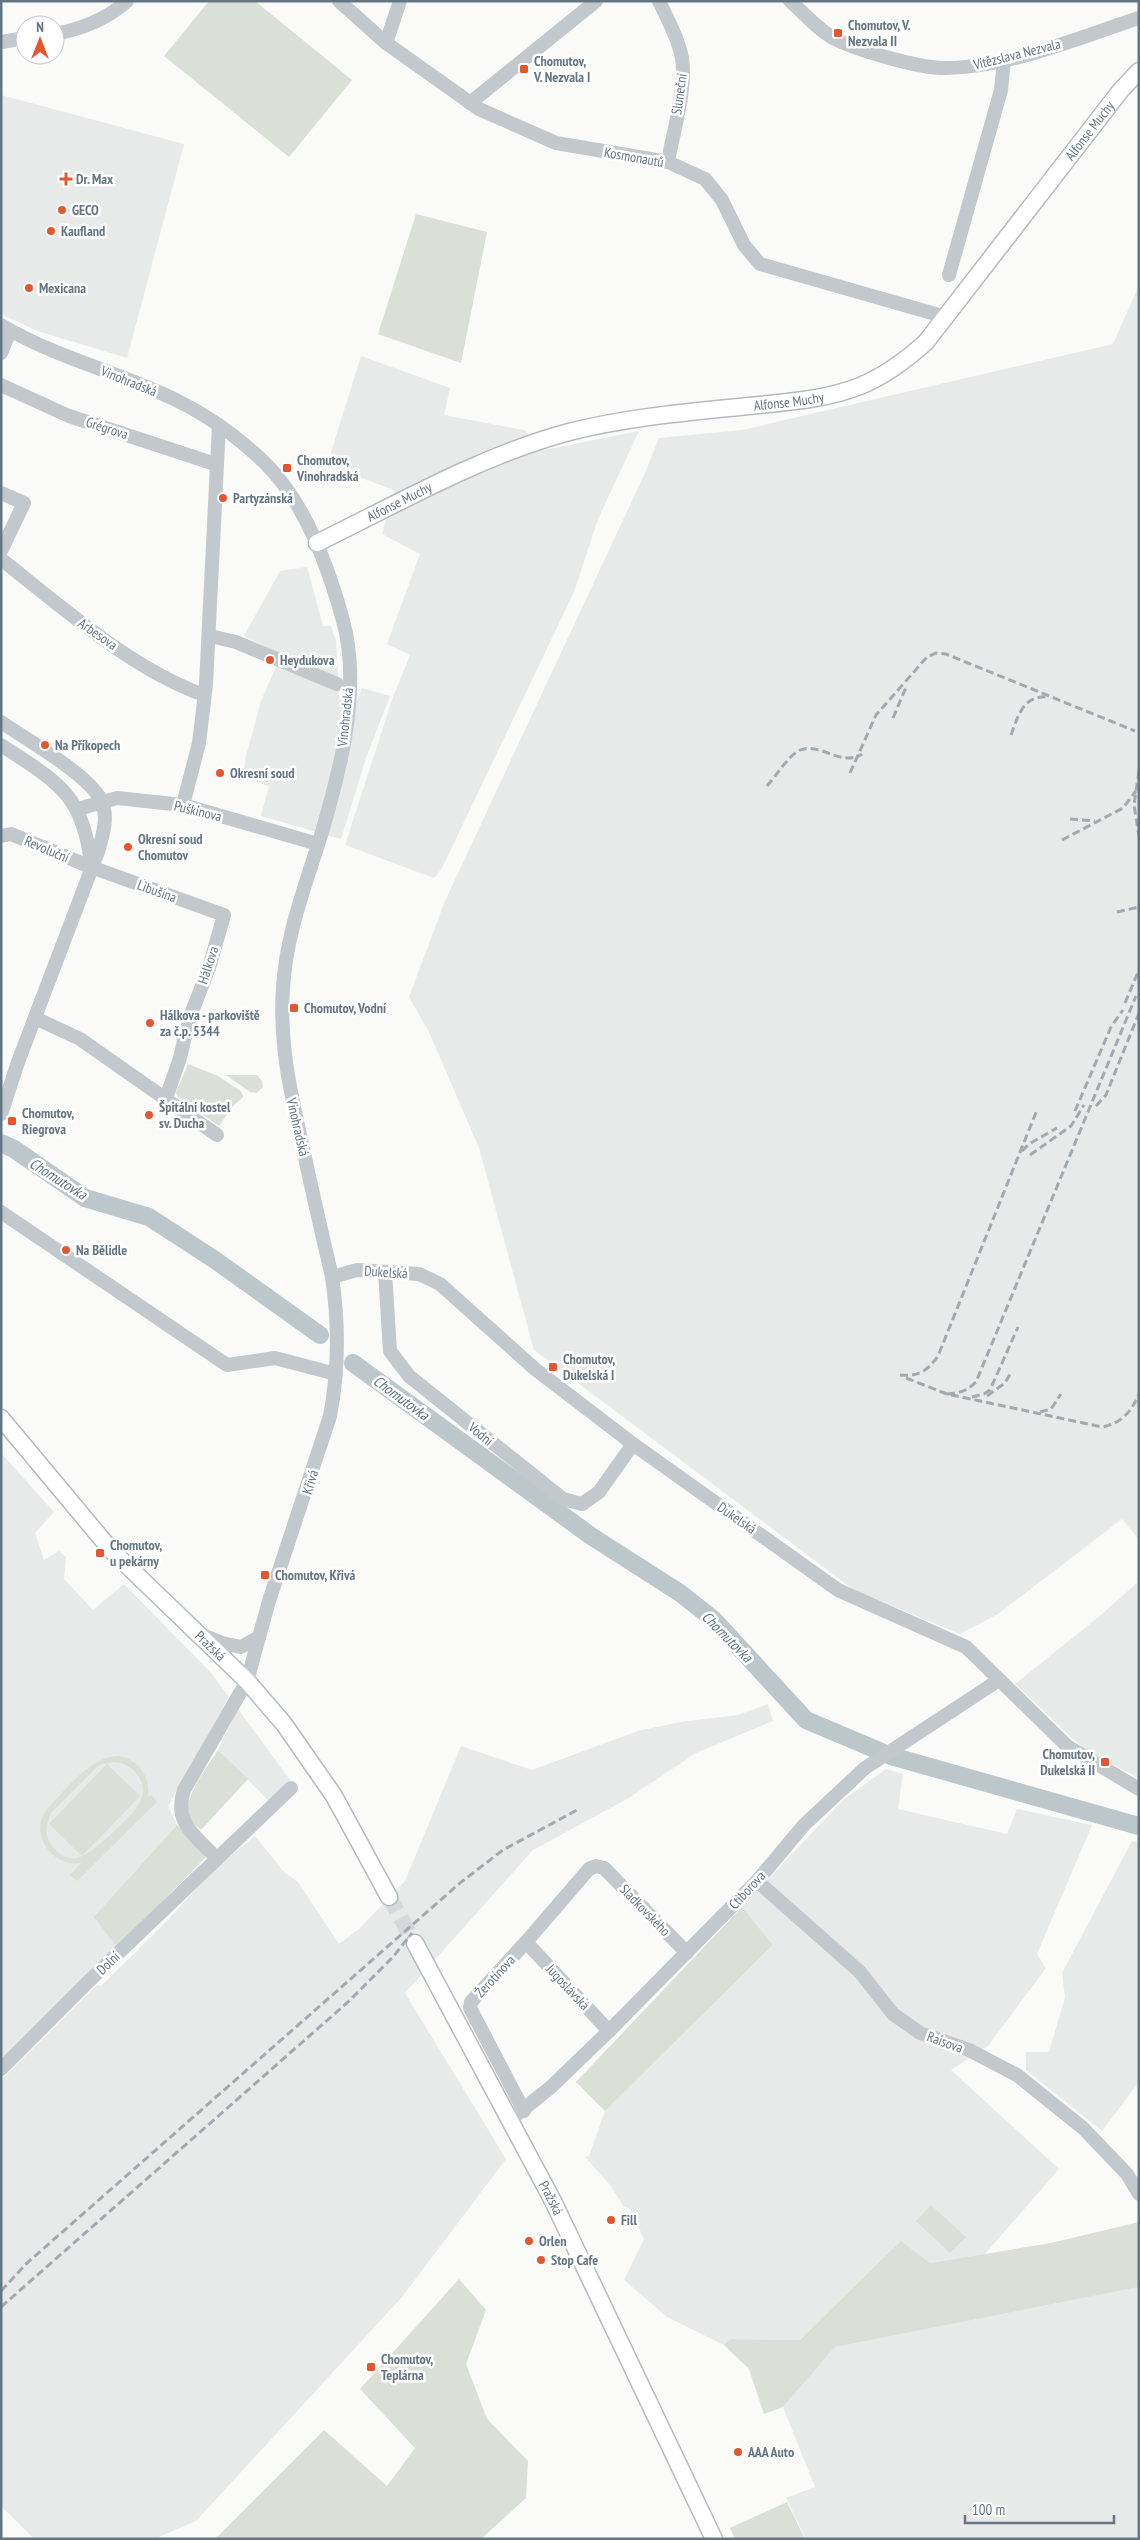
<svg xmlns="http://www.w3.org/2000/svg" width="1140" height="2540" viewBox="0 0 1140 2540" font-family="'PT Sans Narrow',sans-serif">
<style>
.built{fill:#e8e9e9}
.green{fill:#dadfd7;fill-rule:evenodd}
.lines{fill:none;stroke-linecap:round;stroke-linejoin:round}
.river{stroke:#bbc7cb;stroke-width:18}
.major-tunnel{stroke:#d5d9db;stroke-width:16;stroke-dasharray:16 8;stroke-linecap:butt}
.major-casing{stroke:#b5babe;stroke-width:19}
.minor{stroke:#c3c8cc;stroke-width:14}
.major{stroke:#fff;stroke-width:16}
.rail{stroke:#a2aab0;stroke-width:3;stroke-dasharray:8 4;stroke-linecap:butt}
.poi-dot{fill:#e4572e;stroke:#fff;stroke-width:2}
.labels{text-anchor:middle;stroke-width:5;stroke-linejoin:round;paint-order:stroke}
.poi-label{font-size:14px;font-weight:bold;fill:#657683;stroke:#fff;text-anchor:start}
.street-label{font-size:14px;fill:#657683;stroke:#fff}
.water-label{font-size:15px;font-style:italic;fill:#60757c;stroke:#fff}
</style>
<rect width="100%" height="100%" fill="#fafaf8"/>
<g class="built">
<path d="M1,95L184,144L127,358L37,331L1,314Z"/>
<path d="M1139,285V1540L1122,1519L998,1614L960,1634L854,1590L534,1350L479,1148L429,1032L409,997L445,901L645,473L659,438L742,430L1113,344Z"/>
<path d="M361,356L450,388L444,415L524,430L544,450L639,431L598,519L574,592L442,868L434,878L345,845L393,697L410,655L387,644L420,554L382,534L394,490L327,465Z"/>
<path d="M307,567L323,626H331L336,641L339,697L357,701L362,688L390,696L366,758L341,839L261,816L269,786L243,778L246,756L261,701L281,655L244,636L280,571Z"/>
<path d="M1,1453L54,1512L35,1533L44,1560L59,1551L66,1557L64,1579L93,1610L124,1584L212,1674L229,1697L168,1806L177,1825L128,1879L117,1947L1,2064Z"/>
<path d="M1139,1581V1778L1085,1750L1015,1684L1101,1615Z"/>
<path d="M768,1704L773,1721L696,1753L627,1799L533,1850L405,1993L506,2159L402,2297L196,2521L154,2539H34L1,2506V2080L97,1985L101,1986L170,1918L213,1870L255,1836L285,1873L298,1882L339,1944L359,1929L405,1881L461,1746L532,1770L638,1731L680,1722L738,1715Z"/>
<path d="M238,1709L290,1780L269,1801L218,1750Z"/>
<path d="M886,1769L903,1774L898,1809L1007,1834L1017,1809L1092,1825L1037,1954L1046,1968L988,2046L951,2070L1059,2169L985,2254L930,2263L901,2242L800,2340L730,2339L724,2345L667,2317L624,2280L644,2239L630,2209L624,2207L610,2185L585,2157L589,2156L605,2111L773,1945L742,1907L843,1800Z"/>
<path d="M1132,1841L1139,1843V2082L1102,2131L1026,2070V2052H1049L1065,1997L1062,1973Z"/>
<path d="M1139,2287V2539H806L786,2498L815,2487L783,2407L835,2347Z"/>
</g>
<g class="green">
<path d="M209,1H255L352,80L289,157L164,56Z"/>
<path d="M416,214L487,232L461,363L378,334Z"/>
<path d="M188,1064L218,1076L242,1092L243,1097L232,1107L219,1126L177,1096L176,1092Z"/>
<path d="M226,1075H257L262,1081L263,1087L257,1093L250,1092Z"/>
<path d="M218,1750L248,1779L201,1830C198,1827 192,1823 190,1819C180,1800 208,1766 218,1750Z"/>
<path d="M120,1756C140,1761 150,1777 148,1797L151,1795L157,1802L77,1881L70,1875L81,1863C53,1868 28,1834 47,1809C65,1791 92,1754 120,1756ZM114,1762C125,1763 133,1767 139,1777C153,1800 126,1819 112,1833C94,1849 73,1873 52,1846C44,1836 46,1824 51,1813L95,1769L102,1764Z"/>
<path d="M107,1764L140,1796L82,1856L49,1824Z"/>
<path d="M177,1825L206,1857L117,1947L94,1917Z"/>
<path d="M742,1907L773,1945L605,2111L576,2082Z"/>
<path d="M931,2205L966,2237L950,2253L916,2221Z"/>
<path d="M1139,2222V2287L835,2347L783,2407L764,2414L749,2369L724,2345L730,2339L800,2340L901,2241L930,2263L1051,2243Z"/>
<path d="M459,2279L486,2310L466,2364L487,2419L528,2461L526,2498L481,2539H215L324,2430L387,2486L415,2448L360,2389Z"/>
<path d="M787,2502L805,2539H735L730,2528Z"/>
</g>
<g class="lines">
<g class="river">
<path d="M1,1143L14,1149L85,1198L149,1217L215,1260L320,1335"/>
<path d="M353,1363L591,1536L680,1593L713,1619L806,1720L891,1756L1139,1826"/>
</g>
<path class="major-tunnel" d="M389,1897L415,1943"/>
<g class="major-casing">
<g id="major">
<path id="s1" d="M317,543C399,503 480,456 569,432C628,417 689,412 749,406C786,402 825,400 860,386C885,376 906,360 926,342L1121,90L1139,71"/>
<path id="s2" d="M1,1418L111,1550L247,1681L284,1724L334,1796L389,1897"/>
<path id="s3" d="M415,1943L553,2201L714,2539"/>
</g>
</g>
<g class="minor">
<path d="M339,1L386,43L479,109L556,143L668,162L705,179L722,200L744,245L760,264L946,317"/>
<path d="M659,1C668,20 678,38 682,58C687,89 673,131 668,162"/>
<path d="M790,1C804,13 820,32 837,40C860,51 919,68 944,68C1008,68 1078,38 1139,18"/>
<path d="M55,34C81,29 107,19 127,1"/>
<path d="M1,42L25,38"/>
<path d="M386,43L400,1"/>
<path d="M470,103L596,1"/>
<path d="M949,275L1001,90L1004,60"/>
<path d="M1,325C56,358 119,372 176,400C209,416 239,438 265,463C293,491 313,531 326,567C334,589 341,611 346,633C359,699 340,770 322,832C306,884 286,934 283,988C279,1043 291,1095 303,1148C312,1191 322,1234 332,1277C339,1324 339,1369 330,1416L269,1601L247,1681L184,1790C173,1824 196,1836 217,1859"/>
<path d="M1,353L10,331"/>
<path d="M1,385L69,416L215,464"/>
<path d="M1,493L24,503L1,551"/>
<path d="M1,559C62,607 131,669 204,695"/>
<path d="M210,636L236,642L337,684"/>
<path d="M1,722C27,740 88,774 101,800C109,816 103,833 99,849L18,1062L1,1114"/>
<path d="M1,745C57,782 83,793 91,864"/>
<path d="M183,805L199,743L206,684L219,425"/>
<path d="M78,809L117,798L183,805L318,844"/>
<path d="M1,836L11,834L91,867L224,915L209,968L189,1019L180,1058L165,1101"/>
<path d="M35,1018L80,1039L217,1135"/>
<path d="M1,1212L227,1365L275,1358L336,1374"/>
<path d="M385,1272L390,1351L409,1376L563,1499L582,1504L599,1492L633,1444"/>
<path d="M332,1277L357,1270L419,1274L440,1284L535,1369L633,1444L838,1590L966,1647L1067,1746L1139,1789"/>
<path d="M200,1634L222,1643L241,1647L259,1637"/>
<path d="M757,1881L860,1972L893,2014L920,2033L969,2050L1017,2075L1083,2128L1127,2174L1139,2194"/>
<path d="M526,1942L609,2031"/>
<path d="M1,2069L88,1982L291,1788"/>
<path d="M524,2111L470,2008L471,2002L526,1942L589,1869L596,1866L604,1868L687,1953"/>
<path d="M510,2120L551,2087L609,2031L757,1881L804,1825L865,1768L999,1680"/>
</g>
<use href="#major" class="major"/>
<g class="rail">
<path d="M893,718L907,685"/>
<path d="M1011,735C1018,716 1023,695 1048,697"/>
<path d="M1139,771L1134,805L1139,836"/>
<path d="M850,773L876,715L927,657L936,653L946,654L1135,731"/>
<path d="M767,786C776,776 787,758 798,751C819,740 840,768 862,754"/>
<path d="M1070,819L1095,821"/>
<path d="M1062,840L1123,808L1136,791"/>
<path d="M1117,912L1139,907"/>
<path d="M1125,1003L1139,970"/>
<path d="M1096,1106L1106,1095L1139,1013"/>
<path d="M1075,1111L1111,1027L1123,1010"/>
<path d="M1022,1151L1029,1144L1057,1128"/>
<path d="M1030,1155L1071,1126L1084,1105"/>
<path d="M900,1375C919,1377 927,1371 938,1356L1037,1110"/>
<path d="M906,1378L947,1394L1102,1427C1122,1423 1131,1412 1139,1394"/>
<path d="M947,1394C960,1393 967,1391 976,1382L1136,996"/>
<path d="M987,1396L1005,1383L1010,1374"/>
<path d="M972,1397L984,1394L990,1390L1018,1327"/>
<path d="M1040,1412L1051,1409L1061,1394"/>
<path d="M1,2291L27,2263L460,1883L503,1850L577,1810"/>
<path d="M1,2307L348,2002L393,1957L412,1933"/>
</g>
</g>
<g class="poi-dot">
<rect x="833" y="28" width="10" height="10" rx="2.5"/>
<rect x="519" y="64" width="10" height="10" rx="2.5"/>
<path d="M63.5 171.5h5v5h5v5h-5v5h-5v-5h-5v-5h5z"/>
<circle cx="62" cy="210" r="5"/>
<circle cx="51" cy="231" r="5"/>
<circle cx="29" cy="288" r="5"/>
<rect x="282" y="463" width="10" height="10" rx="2.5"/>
<circle cx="223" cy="498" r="5"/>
<circle cx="270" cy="660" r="5"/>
<circle cx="45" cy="745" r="5"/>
<circle cx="220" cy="773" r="5"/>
<circle cx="128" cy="847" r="5"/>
<rect x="289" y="1003" width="10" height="10" rx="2.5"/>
<circle cx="150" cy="1023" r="5"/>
<circle cx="149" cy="1115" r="5"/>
<rect x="7" y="1116" width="10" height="10" rx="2.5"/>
<circle cx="66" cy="1250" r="5"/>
<rect x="548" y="1362" width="10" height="10" rx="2.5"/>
<rect x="95" y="1548" width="10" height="10" rx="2.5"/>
<rect x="260" y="1570" width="10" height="10" rx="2.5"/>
<rect x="1100" y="1757" width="10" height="10" rx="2.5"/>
<circle cx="611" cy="2220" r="5"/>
<circle cx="529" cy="2241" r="5"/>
<circle cx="541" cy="2260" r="5"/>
<rect x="366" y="2362" width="10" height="10" rx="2.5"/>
<circle cx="738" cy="2452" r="5"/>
</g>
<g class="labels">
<g class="poi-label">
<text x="848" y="30">Chomutov, V.<tspan x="848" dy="16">Nezvala II</tspan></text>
<text x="534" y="66">Chomutov,<tspan x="534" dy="16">V. Nezvala I</tspan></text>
<text x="76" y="184">Dr. Max</text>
<text x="72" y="215">GECO</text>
<text x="61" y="236">Kaufland</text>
<text x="39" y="293">Mexicana</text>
<text x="297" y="465">Chomutov,<tspan x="297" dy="16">Vinohradská</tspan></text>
<text x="233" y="503">Partyzánská</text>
<text x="280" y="665">Heydukova</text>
<text x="55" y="750">Na Příkopech</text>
<text x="230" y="778">Okresní soud</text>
<text x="138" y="844">Okresní soud<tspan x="138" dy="16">Chomutov</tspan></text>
<text x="304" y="1013">Chomutov, Vodní</text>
<text x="160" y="1020">Hálkova - parkoviště<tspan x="160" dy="16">za č.p. 5344</tspan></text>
<text x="159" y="1112">Špitální kostel<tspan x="159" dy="16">sv. Ducha</tspan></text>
<text x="22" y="1118">Chomutov,<tspan x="22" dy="16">Riegrova</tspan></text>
<text x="76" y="1255">Na Bělidle</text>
<text x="563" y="1364">Chomutov,<tspan x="563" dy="16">Dukelská I</tspan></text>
<text x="110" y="1550">Chomutov,<tspan x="110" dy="16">u pekárny</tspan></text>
<text x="275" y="1580">Chomutov, Křivá</text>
<text x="1095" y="1759" text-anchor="end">Chomutov,<tspan x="1095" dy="16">Dukelská II</tspan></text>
<text x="621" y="2225">Fill</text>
<text x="539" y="2246">Orlen</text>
<text x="551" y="2265">Stop Cafe</text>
<text x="381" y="2364">Chomutov,<tspan x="381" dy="16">Teplárna</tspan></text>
<text x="748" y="2457">AAA Auto</text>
</g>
<g class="street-label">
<text transform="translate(1017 54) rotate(-14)" y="5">Vítězslava Nezvala</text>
<text transform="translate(679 94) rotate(-82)" y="5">Sluneční</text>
<text dy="5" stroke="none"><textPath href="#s1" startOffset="918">Alfonse Muchy</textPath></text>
<text transform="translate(634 157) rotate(10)" y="5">Kosmonautů</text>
<text transform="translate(129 381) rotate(22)" y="5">Vinohradská</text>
<text dy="5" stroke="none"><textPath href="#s1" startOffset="498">Alfonse Muchy</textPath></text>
<text transform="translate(107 428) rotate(18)" y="5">Grégrova</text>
<text dy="5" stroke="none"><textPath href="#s1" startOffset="92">Alfonse Muchy</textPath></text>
<text transform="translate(98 634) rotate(35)" y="5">Arbesova</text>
<text transform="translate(345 717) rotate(-84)" y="5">Vinohradská</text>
<text transform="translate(198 811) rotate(14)" y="5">Puškinova</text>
<text transform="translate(47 849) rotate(23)" y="5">Revoluční</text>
<text transform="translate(157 891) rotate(20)" y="5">Libušina</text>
<text transform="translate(208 965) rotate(-72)" y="5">Hálkova</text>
<text transform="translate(298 1127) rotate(77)" y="5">Vinohradská</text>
<text transform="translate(386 1272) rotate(4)" y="5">Dukelská</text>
<text transform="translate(481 1434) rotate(39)" y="5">Vodní</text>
<text transform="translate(310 1482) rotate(-73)" y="5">Křivá</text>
<text transform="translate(737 1518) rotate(35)" y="5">Dukelská</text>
<text dy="5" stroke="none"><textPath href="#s2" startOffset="310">Pražská</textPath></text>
<text transform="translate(747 1890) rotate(-47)" y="5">Ctiborova</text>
<text transform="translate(645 1910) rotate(46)" y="5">Sladkovského</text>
<text transform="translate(108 1963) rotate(-44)" y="5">Dolní</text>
<text transform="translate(495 1976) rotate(-47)" y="5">Žerotínova</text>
<text transform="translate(568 1987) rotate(47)" y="5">Jugoslávská</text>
<text transform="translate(945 2042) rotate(20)" y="5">Raisova</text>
<text dy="5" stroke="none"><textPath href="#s3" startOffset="289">Pražská</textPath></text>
</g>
<g class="water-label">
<text transform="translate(58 1179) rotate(32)" y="5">Chomutovka</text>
<text transform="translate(401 1398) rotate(36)" y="5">Chomutovka</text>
<text transform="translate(727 1637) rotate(45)" y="5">Chomutovka</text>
</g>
</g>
<rect width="1140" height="2540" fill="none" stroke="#657683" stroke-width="5"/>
<g transform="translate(40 40)"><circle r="24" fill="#ffffff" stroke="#c1c8cd"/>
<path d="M0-4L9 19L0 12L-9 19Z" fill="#e4572e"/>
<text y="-8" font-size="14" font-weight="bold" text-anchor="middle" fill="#657683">N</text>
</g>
<path d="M965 2515v8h149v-8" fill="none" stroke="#657683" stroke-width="2.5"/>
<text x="972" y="2515" font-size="15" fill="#657683" stroke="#ffffff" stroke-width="4" paint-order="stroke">100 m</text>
</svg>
